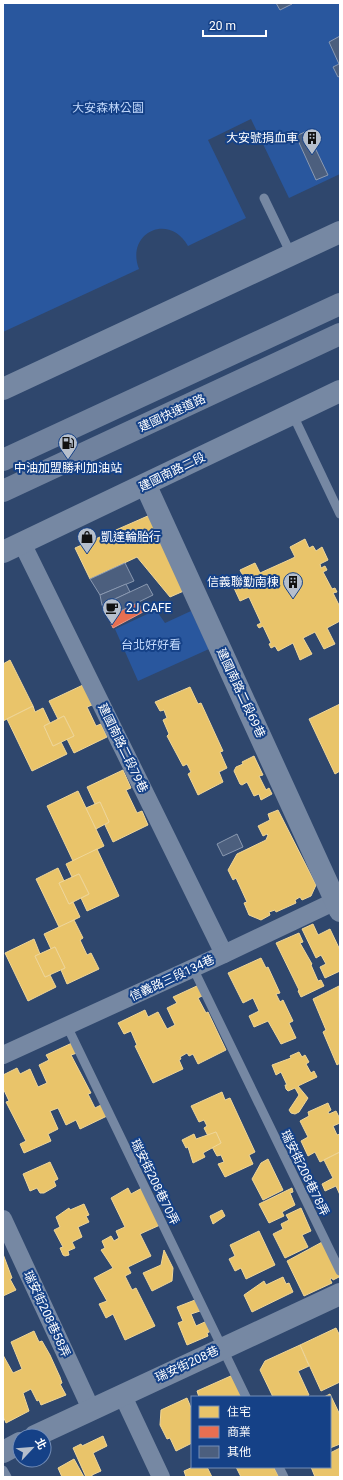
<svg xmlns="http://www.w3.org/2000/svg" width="343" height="1480" viewBox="0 0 343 1480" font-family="Roboto,'Noto Sans TC',sans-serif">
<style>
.green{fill:#29579e}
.homes{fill:#e9c46a;stroke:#f0d697}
.shops{fill:#e76f51;stroke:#ee9a85}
.building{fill:#4c5f7e;stroke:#8a99b1}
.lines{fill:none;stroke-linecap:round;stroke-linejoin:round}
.service{stroke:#7688a3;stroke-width:9}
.minor{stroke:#7688a3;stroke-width:18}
.tertiary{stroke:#7688a3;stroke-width:22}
.trunk{stroke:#70829e;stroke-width:22}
.labels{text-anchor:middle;stroke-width:4;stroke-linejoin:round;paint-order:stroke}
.park-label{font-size:12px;fill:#c1d8fb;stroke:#154187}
.poi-label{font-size:12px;fill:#fff;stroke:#154187;text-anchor:end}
.street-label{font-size:12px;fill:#fff;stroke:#154187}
</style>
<rect width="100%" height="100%" fill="#2f476d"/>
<g class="green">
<path d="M3,3H340V174L289,198L251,119L208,140L246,218L188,246C169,212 125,233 139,269L3,332Z"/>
<path d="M156,610L165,623L191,611L209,649L138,681L115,629Z"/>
</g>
<g class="homes">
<path d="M150,515L186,590L170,597L137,557L90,579L75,548Z"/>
<path d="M305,539L309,548L313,546L316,551L322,547L328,560L320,564L321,568L325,566L327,570L323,572L332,589L335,588L337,592L333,593L340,607V621L327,628L335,644L324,649L315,632L303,638L312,654L300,660L293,643L278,651L275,646L271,648L269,644L271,643L263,626L259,628L257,625L261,623L249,597L240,601L234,588L241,585L239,581L244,578L240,570L255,563L260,573L291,559L295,557L290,547Z"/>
<path d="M10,660L33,706L3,721V664Z"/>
<path d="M83,685L92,705L87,707L96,726L101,724L107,737L74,753L67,739L74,736L64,716L58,719L49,701Z"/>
<path d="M190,687L198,704L201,703L223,751L220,752L227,768L219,772L223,782L198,795L188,774L191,772L187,764L183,766L167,736L169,734L163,720L167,718L164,710L160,711L155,702Z"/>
<path d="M340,704V771L335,774L309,719Z"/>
<path d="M33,706L35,712L43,708L50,723L44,726L53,746L61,742L67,754L32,771L7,719Z"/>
<path d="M64,716L74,736L53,746L44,726Z"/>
<path d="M254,756L263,775L259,776L266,790L269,788L272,794L261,800L259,794L254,796L247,782L242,785L240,784L234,771L236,767L243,764L242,762Z"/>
<path d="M123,770L131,788L126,790L137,813L142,811L148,825L113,842L105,825L109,822L100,802L95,804L87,787Z"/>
<path d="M78,791L104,846L73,861L47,806Z"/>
<path d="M100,802L109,822L96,829L86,808Z"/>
<path d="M278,810L316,885L311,896L302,900L300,897L295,900L296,903L276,912L275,910L269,912L270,915L261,920L249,915L244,903L247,902L236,878L233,880L228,870L237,854L266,840L268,835L267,834L263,836L258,826L270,820L268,814Z"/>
<path d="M97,849L119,896L87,911L81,898L89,894L79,874L72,877L66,864Z"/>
<path d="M58,868L64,881L59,883L69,904L73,902L80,917L59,927L36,879Z"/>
<path d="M79,874L89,894L69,904L59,883Z"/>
<path d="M74,920L83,938L80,940L87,955L91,953L99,969L67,984L61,970L65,968L55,947L51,949L44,934Z"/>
<path d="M313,924L318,935L330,929L340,950V971L325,978L320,967L326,964L321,955L316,958L302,929Z"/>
<path d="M299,933L303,942L300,943L312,964L311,965L318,981L321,980L324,986L301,997L298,991L299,990L276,943Z"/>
<path d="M34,939L40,954L35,956L45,977L50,975L56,987L28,1001L5,953Z"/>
<path d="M55,947L65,968L45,977L35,956Z"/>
<path d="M261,958L266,968L268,967L280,993L276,994L280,1002L283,1000L293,1021L289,1023L296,1038L281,1044L268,1021L254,1027L249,1016L259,1011L253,998L243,1003L228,973Z"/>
<path d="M199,985L204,995L198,998L206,1013L208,1012L226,1050L198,1064L193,1054L189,1056L187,1053L180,1057L181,1059L179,1060L183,1069L153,1083L135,1046L137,1045L131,1031L124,1034L118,1023L145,1010L148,1017L158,1012L167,1029L175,1025L167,1008L177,1003L173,997Z"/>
<path d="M339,986L340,1063L337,1065L323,1032L326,1030L313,999Z"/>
<path d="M72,1043L77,1053L71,1055L91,1093L88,1094L95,1108L101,1105L107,1116L80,1129L76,1120L66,1125L58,1108L50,1111L58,1129L48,1134L51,1141L24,1153L20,1144L26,1141L6,1102L9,1101L3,1088V1075L17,1068L20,1074L30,1069L38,1087L47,1083L39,1065L49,1060L46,1055Z"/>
<path d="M299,1052L302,1057L305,1055L309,1062L306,1064L311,1073L314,1071L317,1077L298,1086L308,1098L299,1112L295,1114L291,1113L289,1110L299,1095L295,1088L288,1091L286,1089L285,1085H287L281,1072L276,1075L272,1065L291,1058L290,1056Z"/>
<path d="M222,1092L225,1100L230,1098L255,1152L249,1155L253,1164L225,1177L218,1164L224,1162L221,1155L217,1156L212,1147L221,1143L216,1132L208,1136L204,1128L207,1126L204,1120L199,1122L191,1106Z"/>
<path d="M328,1103L331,1110L328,1112L329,1114L336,1111L340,1119V1123L333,1126L337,1135L340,1134V1152L320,1162L315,1152L308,1156L301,1141L308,1137L300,1121L309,1116L308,1112Z"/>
<path d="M216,1132L221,1143L203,1153L205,1157L193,1163L188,1147L186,1148L182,1140L194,1134L196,1139Z"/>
<path d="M340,1152V1195L336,1186L325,1191L322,1184L333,1178L324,1160Z"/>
<path d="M268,1159L283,1190L263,1200L252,1179L261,1163Z"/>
<path d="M50,1162L58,1179L54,1181L56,1186L44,1193H40L37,1188L30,1191L23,1174Z"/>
<path d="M128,1188L131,1194L142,1188L160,1225L140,1234L151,1256L128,1267L131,1273L125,1276L132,1290L136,1288L155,1326L125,1340L113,1314L106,1318L99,1304L107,1301L94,1278L113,1268L101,1250L105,1248L102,1241L111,1236L114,1241L119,1238L116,1231L125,1227L111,1198Z"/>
<path d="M292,1188L293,1192L290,1193L295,1205L282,1212L284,1216L269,1223L259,1204Z"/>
<path d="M84,1204L89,1215L86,1216L89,1222L78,1227L82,1237L72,1242L75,1248L68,1251L69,1255L65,1256L63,1255L60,1248L63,1247L54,1230L60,1227L56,1217L69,1208L70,1210Z"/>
<path d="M301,1208L311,1231L302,1235L308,1247L285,1258L273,1234L283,1229L281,1224L289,1220L286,1215Z"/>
<path d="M222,1210L225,1216L213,1224L210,1216Z"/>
<path d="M259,1231L275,1265L246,1279L241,1268L235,1271L229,1259L235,1256L230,1245Z"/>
<path d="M324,1241L340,1274L339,1277L333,1280L332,1278L330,1279L332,1283L304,1296L287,1261Z"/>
<path d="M164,1250L173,1268L172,1281L152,1291L143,1273L161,1265Z"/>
<path d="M3,1254L12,1278L10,1279L16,1290L3,1296Z"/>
<path d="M283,1277L286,1284L289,1283L293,1292L252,1312L244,1295L264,1281L266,1285Z"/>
<path d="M195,1300L200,1311L191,1314L196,1326L207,1321L211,1331L207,1333L208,1336L187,1345L178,1323L183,1321L177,1307Z"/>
<path d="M336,1328L340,1336V1382L321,1391L300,1345Z"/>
<path d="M34,1331L39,1342L42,1341L50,1355L60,1377L62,1383L60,1384L66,1395L41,1405L39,1400L37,1401L31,1389L23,1393L29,1411L6,1423L3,1416V1355L13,1373L22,1369L11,1342Z"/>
<path d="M300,1345L309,1366L298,1371L309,1395L306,1397H273L260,1370L265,1361Z"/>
<path d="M233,1375L243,1397H199L197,1391Z"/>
<path d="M330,1394L340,1415V1444L330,1448V1397H324Z"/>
<path d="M187,1398L192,1410V1443L176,1451L170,1438L167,1439L160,1425L161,1410Z"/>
<path d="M103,1436L107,1446L93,1453L101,1471L92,1475V1477H86L73,1448L81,1444L82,1446Z"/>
<path d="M340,1448V1477H315L311,1467H330V1453Z"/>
<path d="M74,1459L84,1477H62L58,1468Z"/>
<path d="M193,1467H207L212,1477H186L184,1471Z"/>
<path d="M236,1467H274L279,1477H241Z"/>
</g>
<path class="shops" d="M138,602L143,612L113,628L108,617Z"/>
<g class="building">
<path d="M276,3H292V4L280,10Z"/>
<path d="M340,36V76L338,77L333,67L339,64L329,42Z"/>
<path d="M307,131L328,175L316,180L296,136Z"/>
<path d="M125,563L134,581L100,595L90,579Z"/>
<path d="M126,584L130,592L102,605L100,595Z"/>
<path d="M147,584L153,595L108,617L102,605Z"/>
<path d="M237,834L243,847L223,856L217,844Z"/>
</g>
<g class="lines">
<g class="service">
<path d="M264,198L291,254"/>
<path d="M292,413L340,514"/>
<path d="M193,968L340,1271"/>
<path d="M67,1026L246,1397"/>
<path d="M279,1467L284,1477"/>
<path d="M3,1470L7,1477"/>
</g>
<g class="minor">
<path d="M22,543L224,954"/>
<path d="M3,1055L224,954L340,899"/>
<path d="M3,1219L91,1409"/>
<path d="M122,1394L161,1477"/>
</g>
<g class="tertiary">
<path d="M3,389L340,232"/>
<path d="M146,486L340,911"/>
<path d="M3,552L340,391"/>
<path d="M35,1436L340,1294"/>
<path d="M3,1452L20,1443"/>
</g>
<g class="trunk">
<path d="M3,460L340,304"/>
<path d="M3,491L340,334"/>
</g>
</g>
<defs>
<g id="building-pin" transform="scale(1)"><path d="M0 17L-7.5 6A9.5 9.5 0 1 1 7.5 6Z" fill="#b6bfcc" stroke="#154187"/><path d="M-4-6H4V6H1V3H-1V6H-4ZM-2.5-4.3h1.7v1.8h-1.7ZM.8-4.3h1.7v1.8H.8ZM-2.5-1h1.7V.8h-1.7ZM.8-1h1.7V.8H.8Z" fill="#111"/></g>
<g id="fuel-pin" transform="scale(1)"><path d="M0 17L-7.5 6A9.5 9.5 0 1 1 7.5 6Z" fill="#b6bfcc" stroke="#154187"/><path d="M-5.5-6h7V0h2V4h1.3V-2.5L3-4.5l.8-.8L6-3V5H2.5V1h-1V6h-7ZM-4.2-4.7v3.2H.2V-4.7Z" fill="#111"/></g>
<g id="shop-pin" transform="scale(1)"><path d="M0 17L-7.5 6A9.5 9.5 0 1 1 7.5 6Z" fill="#b6bfcc" stroke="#154187"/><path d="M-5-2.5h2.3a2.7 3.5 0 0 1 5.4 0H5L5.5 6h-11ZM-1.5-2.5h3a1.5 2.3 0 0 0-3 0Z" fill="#111"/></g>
<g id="cafe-pin" transform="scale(1)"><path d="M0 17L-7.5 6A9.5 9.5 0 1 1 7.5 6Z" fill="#b6bfcc" stroke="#154187"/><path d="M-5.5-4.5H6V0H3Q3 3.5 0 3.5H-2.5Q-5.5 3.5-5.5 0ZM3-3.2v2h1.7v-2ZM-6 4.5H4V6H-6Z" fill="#111"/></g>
</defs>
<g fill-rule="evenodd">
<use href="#building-pin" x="312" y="138"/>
<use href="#fuel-pin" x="68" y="443"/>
<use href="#shop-pin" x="87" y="537"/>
<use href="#building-pin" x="293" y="582"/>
<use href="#cafe-pin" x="112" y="608"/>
</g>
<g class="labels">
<g class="park-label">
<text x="108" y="112">大安森林公園</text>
<text x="151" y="649">台北好好看</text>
</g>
<g class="poi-label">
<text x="298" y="142">大安號捐血車</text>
<text x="68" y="472" text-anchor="middle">中油加盟勝利加油站</text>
<text x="101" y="541" text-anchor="start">凱達輪胎行</text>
<text x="279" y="586">信義聯勤南棟</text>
<text x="126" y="612" text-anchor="start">2J CAFE</text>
</g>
<g class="street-label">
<text transform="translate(172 413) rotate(-25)" y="4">建國快速道路</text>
<text transform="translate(172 472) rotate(-26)" y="4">建國南路二段</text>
<text transform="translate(241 693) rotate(65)" y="4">建國南路二段69巷</text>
<text transform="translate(123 748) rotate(64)" y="4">建國南路二段79巷</text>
<text transform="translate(172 978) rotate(-25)" y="4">信義路三段134巷</text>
<text transform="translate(305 1173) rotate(64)" y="4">瑞安街208巷78弄</text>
<text transform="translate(155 1182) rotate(64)" y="4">瑞安街208巷70弄</text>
<text transform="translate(47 1314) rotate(65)" y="4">瑞安街208巷58弄</text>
<text transform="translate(187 1364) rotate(-25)" y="4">瑞安街208巷</text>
</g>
</g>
<rect width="343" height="1480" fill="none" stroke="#ffffff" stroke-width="8"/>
<rect x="191" y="1396" width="140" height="72" fill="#154187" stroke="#738db7"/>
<rect x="199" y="1406" width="20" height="12" fill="#e9c46a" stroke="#738db7"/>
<text x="227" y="1416" font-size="12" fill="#ffffff">住宅</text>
<rect x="199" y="1426" width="20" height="12" fill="#e76f51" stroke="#738db7"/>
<text x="227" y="1436" font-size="12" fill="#ffffff">商業</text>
<rect x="199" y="1446" width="20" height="12" fill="#4c5f7e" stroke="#738db7"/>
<text x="227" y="1456" font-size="12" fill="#ffffff">其他</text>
<g transform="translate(32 1448) rotate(64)"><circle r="19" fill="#154187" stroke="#738db7"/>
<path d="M0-3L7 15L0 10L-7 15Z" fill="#b6bfcc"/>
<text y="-6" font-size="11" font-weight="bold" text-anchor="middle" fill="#ffffff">北</text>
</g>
<path d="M203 30v6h63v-6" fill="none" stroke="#ffffff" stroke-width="2"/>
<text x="209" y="30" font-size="12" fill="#ffffff" stroke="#154187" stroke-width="3" paint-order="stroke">20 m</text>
</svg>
